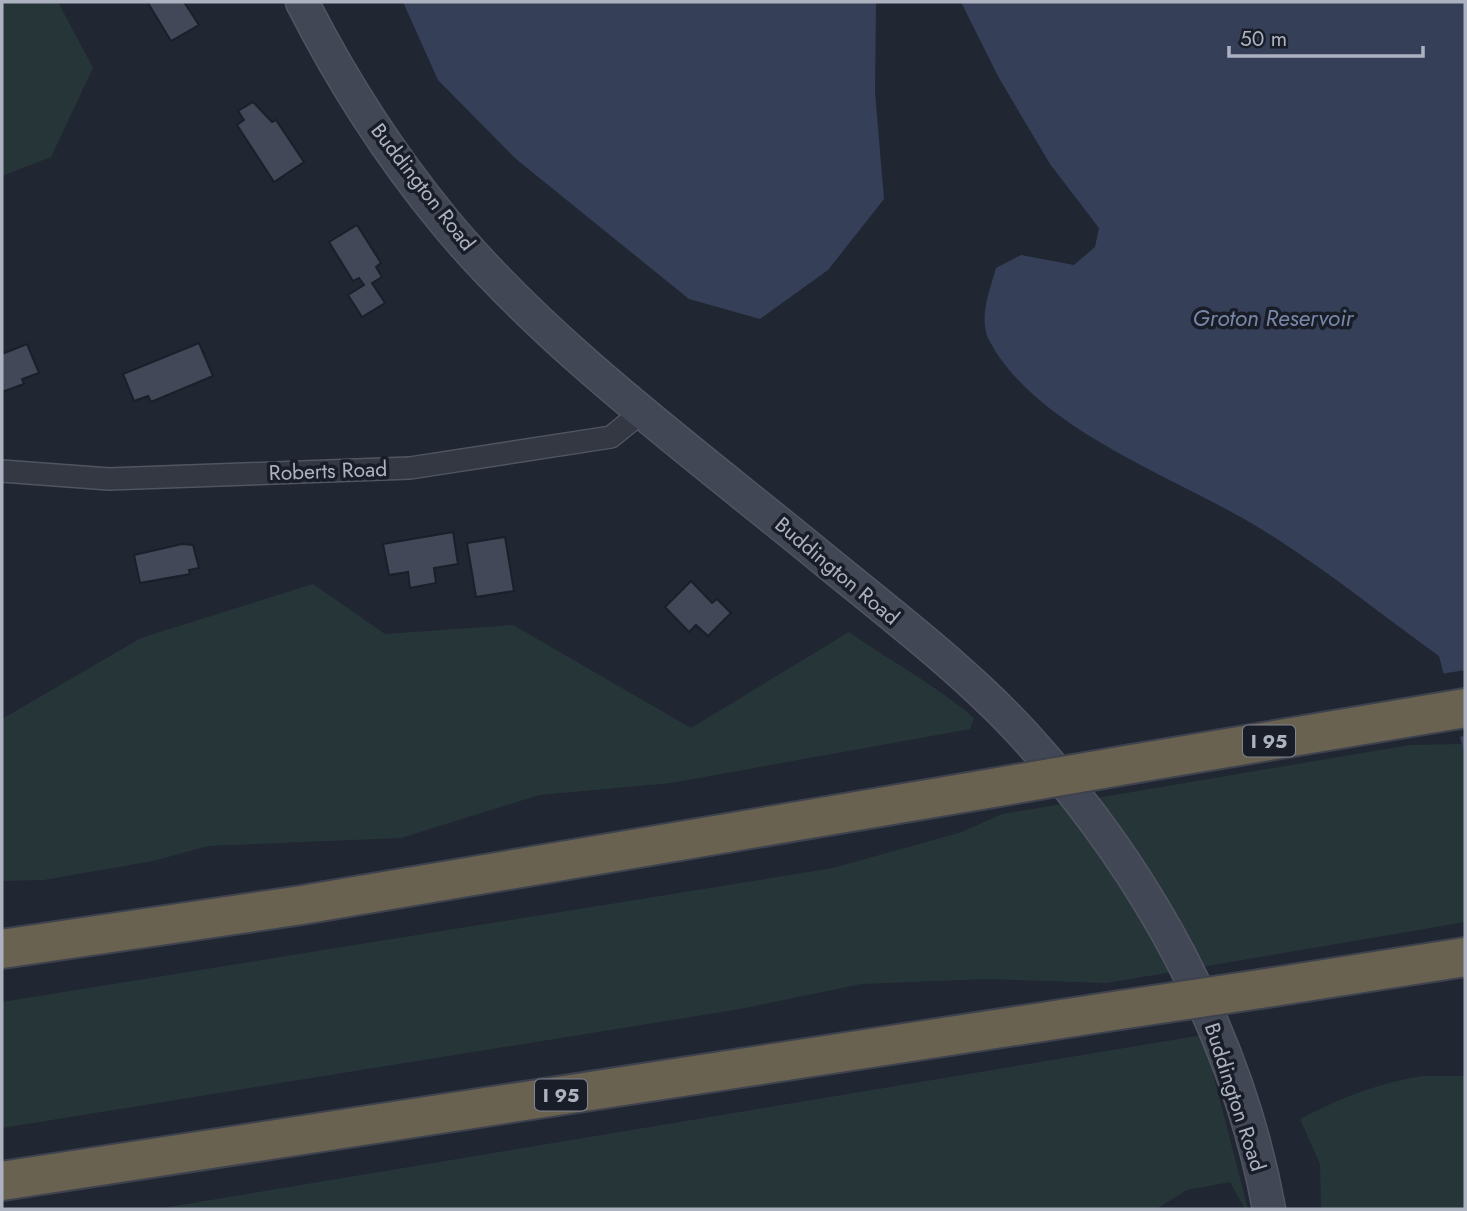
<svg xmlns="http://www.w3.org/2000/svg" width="1467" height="1211" viewBox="0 0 1467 1211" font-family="Jost,sans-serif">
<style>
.green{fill:#263638}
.water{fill:#354058}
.pier{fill:#202632}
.building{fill:#424857;stroke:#1b1f2a;stroke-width:2}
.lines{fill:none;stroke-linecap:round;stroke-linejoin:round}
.street-casing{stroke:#515562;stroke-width:24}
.secondary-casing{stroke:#515562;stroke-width:35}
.highway-casing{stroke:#3e424e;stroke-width:42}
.street{stroke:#333843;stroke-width:21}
.secondary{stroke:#424756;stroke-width:32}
.highway{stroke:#696251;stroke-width:38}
.highway-bridge-casing{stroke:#3e424e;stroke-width:42;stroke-linecap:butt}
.highway-bridge{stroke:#696251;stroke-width:38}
.labels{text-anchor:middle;stroke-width:7;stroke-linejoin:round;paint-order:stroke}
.shield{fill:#191d28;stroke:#818593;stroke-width:2}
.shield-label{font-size:19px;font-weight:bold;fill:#adb2c1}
.street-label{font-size:21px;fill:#adb2c1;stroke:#191d28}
.water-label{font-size:23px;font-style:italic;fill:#7886a7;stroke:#191d28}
</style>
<rect width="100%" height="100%" fill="#202632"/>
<g class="green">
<path d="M2,2H58L93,68L51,157L2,176Z"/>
<path d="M313,584L385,634L513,625L691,728L849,632C890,661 936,685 974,718L970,729L671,783L539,795L401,838L208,846L153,861L44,880L2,881V719L141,638Z"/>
<path d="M1462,744L1465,756V922L1107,983L986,979L861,984L740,1009L2,1128V1002L833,868L962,832L1002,814L1410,745Z"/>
<path d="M1203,1035L1248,1209H1245L1230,1182L1187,1190L1156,1209H157Z"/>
<path d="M1423,1076H1465V1209H1321L1320,1164L1300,1119C1340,1098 1378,1083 1423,1076Z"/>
</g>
<g class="water">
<path d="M403,2H876L875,92L884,199L828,270L760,319L689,299L516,159L438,80Z"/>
<path d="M961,2H1465V756L1439,656C1380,614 1323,567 1261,529C1179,478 1036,430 989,340C978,318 990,290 996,268L1021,255L1074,265L1095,247L1099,228L1050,164L999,78Z"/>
</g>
<path class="pier" d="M1465,670V736L1457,737L1441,674Z"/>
<g class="building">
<path d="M151,2H184L199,25L171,41L148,3Z"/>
<path d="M253,102L272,122L276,120L304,162L274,182L237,125L244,120L238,111Z"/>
<path d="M357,225L381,263L376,267L382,277L372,283L385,303L362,317L348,295L364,285L359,278L353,281L329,242Z"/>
<path d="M199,343L213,376L151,402L148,396L134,401L123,374Z"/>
<path d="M27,344L39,373L22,379L24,384L2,392V354Z"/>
<path d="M453,532L458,564L434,568L436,583L410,588L408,572L389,575L383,544Z"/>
<path d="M505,537L514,591L476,597L467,543Z"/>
<path d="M182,544L193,545L199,568L189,570L190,574L140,583L134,555Z"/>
<path d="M691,581L712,603L717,599L731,613L708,636L696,625L689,632L665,607Z"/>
</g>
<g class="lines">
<g class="street-casing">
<path id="street" d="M2,471L109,479L410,468L611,437L643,411"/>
</g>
<g class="secondary-casing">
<path id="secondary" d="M302,2C341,79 389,154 444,221C547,346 697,455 822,558C888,612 968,673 1025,736C1145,868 1237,1033 1269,1209"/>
</g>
<g class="highway-casing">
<g id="highway">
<path d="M1132,764L1465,708"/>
<path d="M2,949L302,905L981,790"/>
<path d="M1260,989L1465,957"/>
<path d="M2,1181L1120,1010"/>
</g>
</g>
<use href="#street" class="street"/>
<use href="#secondary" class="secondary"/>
<use href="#highway" class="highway"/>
<g class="highway-bridge-casing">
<g id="highway-bridge">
<path d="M981,790L1132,764"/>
<path d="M1120,1010L1260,989"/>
</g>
</g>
<use href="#highway-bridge" class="highway-bridge"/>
</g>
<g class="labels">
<g class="shield">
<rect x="1243" y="725.5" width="52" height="31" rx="5"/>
<rect x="535" y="1079.5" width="52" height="31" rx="5"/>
</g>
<g class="shield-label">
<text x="1269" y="748">I 95</text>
<text x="561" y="1102">I 95</text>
</g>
<g class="street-label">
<text transform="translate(423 187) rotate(52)" y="7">Buddington Road</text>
<text transform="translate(328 471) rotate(-2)" y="7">Roberts Road</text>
<text transform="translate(837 571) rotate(40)" y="7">Buddington Road</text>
<text transform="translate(1235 1097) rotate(72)" y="7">Buddington Road</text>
</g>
<g class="water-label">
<text x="1273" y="326">Groton Reservoir</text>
</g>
</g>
<rect width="1467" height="1211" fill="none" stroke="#adb2c1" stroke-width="7"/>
<path d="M1229 46v10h194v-10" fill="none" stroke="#adb2c1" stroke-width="3.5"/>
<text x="1240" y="46" font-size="21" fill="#adb2c1" stroke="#191d28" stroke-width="5" paint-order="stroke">50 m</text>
</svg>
